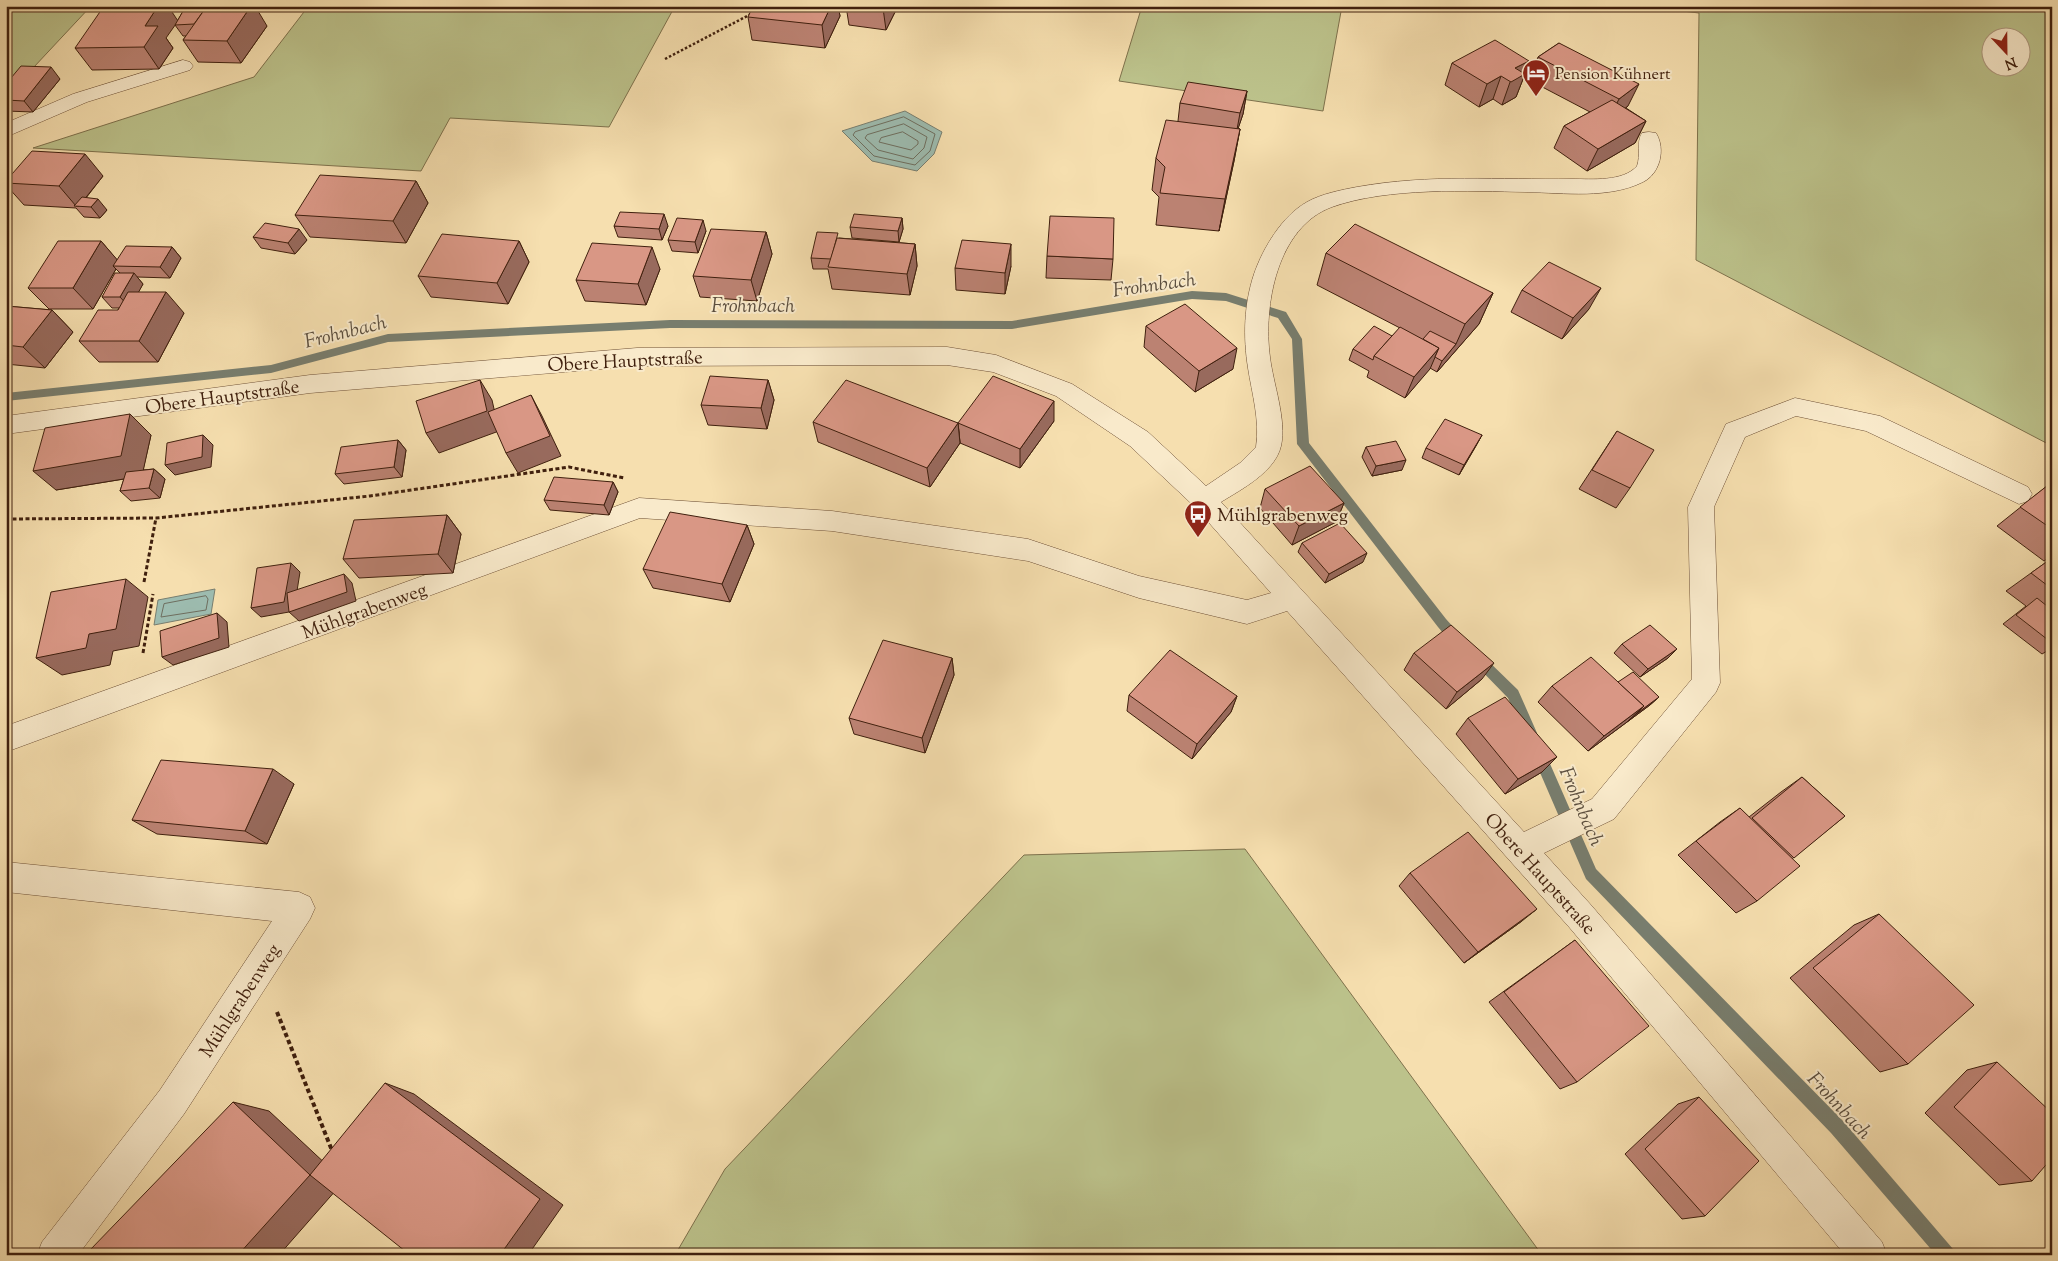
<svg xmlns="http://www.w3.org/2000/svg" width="2058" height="1261" viewBox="0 0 2058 1261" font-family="'Sorts Mill Goudy',serif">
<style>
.green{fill:#bcc28b;stroke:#7e714c;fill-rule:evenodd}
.water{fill:#9dbcb0;stroke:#787e6f}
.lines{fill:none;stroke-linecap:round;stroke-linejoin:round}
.shore{stroke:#6e6e5f;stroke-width:1}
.stream{fill:#787e6f;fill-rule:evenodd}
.minor-casing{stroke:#6e5036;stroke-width:1}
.path-far2{stroke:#40200e;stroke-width:2.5;stroke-dasharray:2.5 2;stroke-linecap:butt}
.path-far1{stroke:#40200e;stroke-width:3;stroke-dasharray:4 2.5;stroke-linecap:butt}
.path{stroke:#40200e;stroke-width:4;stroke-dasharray:4.5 3;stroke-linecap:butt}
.minor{fill:#f9eacb;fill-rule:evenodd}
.wall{fill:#bb8272;stroke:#40200e}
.shaded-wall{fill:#986a5d;stroke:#40200e}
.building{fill:#d99785;stroke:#40200e}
.labels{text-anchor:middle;stroke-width:4;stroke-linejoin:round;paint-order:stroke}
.far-poi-label{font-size:16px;fill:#40200e;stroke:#f9eacb;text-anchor:start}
.street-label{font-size:19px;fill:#40200e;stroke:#f9eacb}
.poi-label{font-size:19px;fill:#40200e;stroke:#f9eacb;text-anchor:start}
.water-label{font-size:20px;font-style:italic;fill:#5c4f3f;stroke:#f9eacb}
</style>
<rect width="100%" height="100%" fill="#f6dfaf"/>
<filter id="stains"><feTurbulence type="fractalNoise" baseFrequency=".004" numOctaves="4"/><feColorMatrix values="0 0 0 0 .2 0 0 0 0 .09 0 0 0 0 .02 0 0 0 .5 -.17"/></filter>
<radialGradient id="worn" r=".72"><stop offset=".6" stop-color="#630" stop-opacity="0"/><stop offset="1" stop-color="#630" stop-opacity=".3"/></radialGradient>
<g class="green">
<path d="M6,6H91L19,83L6,82Z"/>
<path d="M281,6H675L609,127L450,118L421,171L33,148L254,77L307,8Z"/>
<path d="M1142,6H1342L1323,111L1119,81Z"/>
<path d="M1641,6H2052V446L1696,260L1699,13ZM1990,38H2020V68H1990Z"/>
<path d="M1245,849L1542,1255H675L725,1169L1024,855Z"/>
</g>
<g class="water">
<path d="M905,111L942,132L934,154L917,171L872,161L842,131Z"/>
<path d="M215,589L211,614L154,625L158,600Z"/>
</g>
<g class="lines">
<g class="shore">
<path d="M904,117L935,134L930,151L915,165L874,156L853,135L855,132Z"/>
<path d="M904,124L927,137L924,148L913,159L878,150L865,138L867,135Z"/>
<path d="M903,132L918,141V144L911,150L879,142L881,138Z"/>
<path d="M206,596L208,599L206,610L161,617L164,604Z"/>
</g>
<g class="stream">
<path d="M1192,291L1226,293L1286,312L1302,339L1309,443L1446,619L1464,639L1462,643C1452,646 1444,634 1438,627L1297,444L1292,339L1278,318L1226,301L1192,299L1012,329L670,328L388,342L271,373L6,401V393L271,365L388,334L670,320L1012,321Z"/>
<path d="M1478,653L1482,655L1518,690L1537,733L1535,737L1530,739L1525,737L1508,698L1474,663L1472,659L1474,655Z"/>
<path d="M1539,748L1544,750L1596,869L1843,1121L1953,1249L1955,1255H1936L1831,1133L1586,879L1532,754L1534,750Z"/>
</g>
<g class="minor-casing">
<g id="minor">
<path d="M183,60L190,62L193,66L190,70L87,102L6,137V123L73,94Z"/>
<path d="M1649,132L1656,133C1666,149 1660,174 1643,182C1609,199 1564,193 1527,192C1469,191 1388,187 1332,207C1277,227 1263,306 1270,357C1273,383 1287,420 1281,446C1275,472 1242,489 1221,502L1524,832L1592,799L1692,679L1688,507L1726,424L1795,398L1880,416L2028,487L2032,494L2028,501L2019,504L1866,431L1796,416L1745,437L1714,507L1720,683L1716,692L1614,819L1544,853L1591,905L1882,1242L1887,1255H1845L1569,927L1287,611L1247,624L1139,598L1028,561L832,531L640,518L6,752V726L639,498L832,511L1028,539L1139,576L1247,600L1271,593L1195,507L1130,446L1056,396L993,372L947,365L637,366L310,393L6,434V416L310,375L637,348L947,347L996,355L1072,384L1148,432L1206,486L1240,463L1256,447C1260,420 1252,394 1248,368C1243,337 1244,304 1254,274C1263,248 1282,216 1307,202C1321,194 1341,190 1357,187C1429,174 1500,180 1572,179C1592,179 1623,182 1637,166C1641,155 1636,142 1642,133Z"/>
<path d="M6,862L299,892L310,897L315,908L310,919L184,1114L78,1255H37L42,1242L160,1090L272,921L6,892Z"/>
</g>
</g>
<path class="path-far2" d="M665,59L751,14"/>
<g class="path-far1">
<path d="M6,519L156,518L370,496L569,467L624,478"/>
<path d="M144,582L156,518"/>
<path d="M143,653L153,594"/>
</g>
<path class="path" d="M277,1012L333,1153"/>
<use href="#minor" class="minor"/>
</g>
<g class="wall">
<path d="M186,6L267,26L241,63L198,62L183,40L186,36H183L175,25Z"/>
<path d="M722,6H838L840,16L825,48L752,40L748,17L752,10Z"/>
<path d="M846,6H933L930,11L898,6L886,30L849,25Z"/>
<path d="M166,38L173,48L159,69L92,70L75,48Z"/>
<path d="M1559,43L1628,106L1626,108L1646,121L1635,143L1587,171L1554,148L1564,126L1590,112L1529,80L1538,57Z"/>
<path d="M1452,63L1524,74H1525L1516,97L1502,105L1493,99L1479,107L1445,85Z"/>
<path d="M60,79L33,112L6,111V84Z"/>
<path d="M1247,91L1243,114L1238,128L1240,129L1234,161L1219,231L1156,225L1159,197L1152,190L1156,158L1178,121L1180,103Z"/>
<path d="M103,176L86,198L107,210L100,218L84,217L76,208L24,205L6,185V181Z"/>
<path d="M416,181L428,203L406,243L310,237L295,215Z"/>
<path d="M902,218L903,229L899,242L852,238L850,227Z"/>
<path d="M614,226H668L662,240L618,237Z"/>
<path d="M706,231L698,253L672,251L668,240Z"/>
<path d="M766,232L772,254L757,301L700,297L693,276Z"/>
<path d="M253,237L307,240L295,254L261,248Z"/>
<path d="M839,238L915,244L917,266L910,295L832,289L828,269H813L811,258Z"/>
<path d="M101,241L117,260L172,247L181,258L170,278L137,277L143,284L138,292L184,313L158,362H99L79,341L118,310L119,308H112L102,297L120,273L116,269L93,309H49L28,288Z"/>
<path d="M519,241L529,262L508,304L431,297L418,276Z"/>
<path d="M1326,253L1493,293L1479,324L1437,372L1430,368L1405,398L1367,377L1369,371L1349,360L1353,349L1392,336L1400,328L1317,285Z"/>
<path d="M1047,256L1113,259L1111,280L1046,278Z"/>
<path d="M1011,266L1005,294L956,290L955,268Z"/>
<path d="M660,269L646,305L585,301L576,280Z"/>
<path d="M1522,290L1589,309L1562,339L1511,312Z"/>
<path d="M6,306L52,310L73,332L45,368L6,364Z"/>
<path d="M1146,326L1233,369L1195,392L1144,347Z"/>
<path d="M768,380L774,400L767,429L708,425L701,405Z"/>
<path d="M130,414L151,435L143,470L154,469L165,479L160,498L131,501L120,491L124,479L56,490Z"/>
<path d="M1054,421L1020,468L960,443L958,423Z"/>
<path d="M813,422L958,423L960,443L930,487L818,442Z"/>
<path d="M1617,431L1630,488L1616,508L1579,489Z"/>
<path d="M1482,435L1459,475L1422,458L1426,448Z"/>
<path d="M398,440L406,450L402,477L344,484L335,474Z"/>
<path d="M1366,447L1402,470L1372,476L1362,457Z"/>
<path d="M613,482L618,492L609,515L550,510L544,500Z"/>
<path d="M2052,482V555L2044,561L1997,526Z"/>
<path d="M1265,489L1344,503L1336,522L1292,545L1260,508Z"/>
<path d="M447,515L461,534L453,573L359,578L343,559Z"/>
<path d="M747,525L754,544L730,602L653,588L643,569Z"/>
<path d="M1302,543L1363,562L1325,583L1298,552Z"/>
<path d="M2052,558V648L2042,654L2003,624L2026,606L2006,591Z"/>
<path d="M1622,644L1668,658L1640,677L1614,653Z"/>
<path d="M1414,653L1482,679L1446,709L1404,670Z"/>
<path d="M952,658L954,675L925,753L854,734L849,718Z"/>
<path d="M1618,682L1659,697L1650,705L1588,751L1538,702L1552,686Z"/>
<path d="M1129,695L1237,696L1231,712L1192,759L1127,711Z"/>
<path d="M1468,718L1557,757L1542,772L1505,794L1456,734Z"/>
<path d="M1802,777L1845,816L1793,858L1757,901L1736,913L1678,855L1720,822L1740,808L1749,817L1781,792Z"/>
<path d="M294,784L267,844L157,834L132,820Z"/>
<path d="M1410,873L1522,921L1464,963L1399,886Z"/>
<path d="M1879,914L1908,1064L1880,1072L1790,978L1854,925Z"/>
<path d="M1575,940L1577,1082L1560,1089L1489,1002Z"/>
<path d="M1997,1062L2032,1181L1999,1185L1925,1113L1967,1070Z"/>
<path d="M1699,1097L1705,1216L1682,1219L1625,1154L1678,1104Z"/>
<path d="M1828,1251L1832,1255H1799L1801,1253Z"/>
</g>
<g class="shaded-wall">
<path d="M158,6H168L178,21L166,38L173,48L159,69L144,47L145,26Z"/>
<path d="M251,6H255L267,26L241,63L227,41Z"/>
<path d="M831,6H838L840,16L825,48L822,25Z"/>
<path d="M884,6H898L886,30L883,8Z"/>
<path d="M1529,61L1524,75L1525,74L1516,97L1502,105L1515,68Z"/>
<path d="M51,67L60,79L33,112L24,101Z"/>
<path d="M1501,76L1493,99L1479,107L1487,84Z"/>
<path d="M1639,84L1628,106L1608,121L1619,99Z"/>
<path d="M1247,91L1243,114L1236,135L1240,113Z"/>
<path d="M1646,121L1635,143L1587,171L1598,149Z"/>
<path d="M1240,129L1234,161L1219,231L1225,199Z"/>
<path d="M85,154L103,176L79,206H76L59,186Z"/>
<path d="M416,181L428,203L406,243L393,221Z"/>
<path d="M98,199L107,210L100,218L91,207Z"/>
<path d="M664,214L668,226L662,240L659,229Z"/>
<path d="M902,218L903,229L899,242L898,231Z"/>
<path d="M703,220L706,231L698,253L695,242Z"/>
<path d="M299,229L307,240L295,254L288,243Z"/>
<path d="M766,232L772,254L757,301L751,280Z"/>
<path d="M101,241L120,263L113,266L116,269L93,309L73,288Z"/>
<path d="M519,241L529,262L508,304L497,283Z"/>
<path d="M915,244L917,266L910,295L907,274Z"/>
<path d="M1011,244V266L1005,294V273Z"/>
<path d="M172,247L181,258L170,278L160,267Z"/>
<path d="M652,247L660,269L646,305L638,284Z"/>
<path d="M134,273L143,284L130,308L120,297Z"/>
<path d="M1601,288L1589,309L1562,339L1573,318Z"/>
<path d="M166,292L184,313L158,362L139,341Z"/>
<path d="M1493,293L1479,324L1437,372L1442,361L1456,344L1465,324Z"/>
<path d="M52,310L73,332L45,368L23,347Z"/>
<path d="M1237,348L1233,369L1195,392L1199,371Z"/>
<path d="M1439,348L1430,369L1405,398L1414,377Z"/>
<path d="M480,380L492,400L499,431L439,453L426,433Z"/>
<path d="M768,380L774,400L767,429L761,408Z"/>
<path d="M531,395L542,416L561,456L518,473L506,453Z"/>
<path d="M1054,401V421L1020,468V449Z"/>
<path d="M130,414L151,435L142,476L56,490L33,471Z"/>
<path d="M958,423L960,443L930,487L927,468Z"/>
<path d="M203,435L213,445L211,467L175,475L165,465Z"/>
<path d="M1482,435L1476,446L1459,475L1464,465Z"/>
<path d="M398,440L406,450L402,477L394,467Z"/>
<path d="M1406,460L1402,470L1372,476L1376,466Z"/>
<path d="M154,469L165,479L160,498L149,488Z"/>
<path d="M613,482L618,492L609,515L604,505Z"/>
<path d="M1344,503L1336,522L1292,545L1299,526Z"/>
<path d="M447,515L461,534L453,573L438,554Z"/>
<path d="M747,525L754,544L730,602L722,584Z"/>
<path d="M1367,553L1363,562L1325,583L1329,574Z"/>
<path d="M291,563L300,572L294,610L344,574L352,583L356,601L299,621L289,612L261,617L251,608Z"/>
<path d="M126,579L148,597L139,646L113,651L110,665L62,675L36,658L89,634Z"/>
<path d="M217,613L227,622L229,647L173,665L162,657Z"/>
<path d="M1677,649L1668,658L1640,677L1648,669Z"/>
<path d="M952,658L954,675L925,753L922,738Z"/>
<path d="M1494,663L1482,679L1446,709L1457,692Z"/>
<path d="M1237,696L1231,712L1192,759L1197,744Z"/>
<path d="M1659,697L1650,705L1627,722L1636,714Z"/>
<path d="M1644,706L1627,722L1588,751L1604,736Z"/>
<path d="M1557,757L1542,772L1505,794L1518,779Z"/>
<path d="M273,769L294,784L267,844L245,831Z"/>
<path d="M1537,909L1522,921L1464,963L1478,952Z"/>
<path d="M6,1071L10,1072L8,1152L6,1153Z"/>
<path d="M385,1083L414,1094L563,1205L528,1255H500Z"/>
<path d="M233,1102L269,1111L344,1181L279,1255H238Z"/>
</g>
<g class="building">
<path d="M104,6H158L145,26H158L144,47L75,48Z"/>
<path d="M186,6H207L194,24L175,25Z"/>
<path d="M207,6H251L227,41L183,40Z"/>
<path d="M753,6H831L822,25L748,17Z"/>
<path d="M871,6H884L883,8Z"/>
<path d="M1495,40L1529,61L1515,68L1525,74L1511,82L1501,76L1487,84L1452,63Z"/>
<path d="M1559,43L1639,84L1619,99L1538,57Z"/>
<path d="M21,66L51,67L24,101L6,100V84Z"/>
<path d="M1188,82L1247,91L1240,113L1180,103Z"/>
<path d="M1612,100L1646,121L1598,149L1564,126Z"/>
<path d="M1166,120L1240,129L1225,199L1160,193L1165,167L1156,158Z"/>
<path d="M32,151L85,154L59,186L6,183V181Z"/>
<path d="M320,175L416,181L393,221L295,215Z"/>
<path d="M82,197L98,199L91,207L74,206Z"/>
<path d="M620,212L664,214L659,229L614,226Z"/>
<path d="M854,214L902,218L898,231L850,227Z"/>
<path d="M1050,216L1114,218L1113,259L1047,256Z"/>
<path d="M677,218L703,220L695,242L668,240Z"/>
<path d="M265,223L299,229L288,243L253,237Z"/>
<path d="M1355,224L1493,293L1465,324L1326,253Z"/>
<path d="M711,229L766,232L751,280L693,276Z"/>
<path d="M817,232L838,233L831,259L811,258Z"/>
<path d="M442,234L519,241L497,283L418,276Z"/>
<path d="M837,238L915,244L907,274L828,267Z"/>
<path d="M962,240L1011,244L1005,273L955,268Z"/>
<path d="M58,241H101L73,288H28Z"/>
<path d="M592,243L652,247L638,284L576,280Z"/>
<path d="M126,246L172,247L160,267L113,266Z"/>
<path d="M1549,262L1601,288L1573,318L1522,290Z"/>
<path d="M115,273H134L120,297H102Z"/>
<path d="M128,292H166L139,341H79L98,310H118Z"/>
<path d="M1185,304L1237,348L1199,371L1146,326Z"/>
<path d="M6,306L52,310L23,347L6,345Z"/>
<path d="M1374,326L1392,336L1374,356L1373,360L1353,349Z"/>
<path d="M1400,327L1439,348L1414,377L1374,356Z"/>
<path d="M1430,331L1456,344L1442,361L1435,357L1439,348L1423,339Z"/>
<path d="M710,376L768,380L761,408L701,405Z"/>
<path d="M993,376L1054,401L1020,449L958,423Z"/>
<path d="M480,380L487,411L426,433L416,401Z"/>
<path d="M846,380L958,423L927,468L813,422Z"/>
<path d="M531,395L550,436L506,453L488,412Z"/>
<path d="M130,414L121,456L33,471L45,428Z"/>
<path d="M1445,419L1482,435L1464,465L1426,448Z"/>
<path d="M1617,431L1654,450L1630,488L1592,470Z"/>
<path d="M203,435L202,457L165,465L167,443Z"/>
<path d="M398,440L394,467L335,474L341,447Z"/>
<path d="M1396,441L1406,460L1376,466L1366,447Z"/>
<path d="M1310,466L1344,503L1299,526L1265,489Z"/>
<path d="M154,469L149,488L120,491L126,472Z"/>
<path d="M554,477L613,482L604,505L544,500Z"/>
<path d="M2052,482V529L2020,507Z"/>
<path d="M670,512L747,525L722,584L643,569Z"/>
<path d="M447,515L438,554L343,559L354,520Z"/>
<path d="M1340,523L1367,553L1329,574L1302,543Z"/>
<path d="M2052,558V589L2031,573Z"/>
<path d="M291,563L284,602L251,608L257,568Z"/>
<path d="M344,574L347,592L289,612L287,593Z"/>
<path d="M126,579L116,629L89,634L86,648L36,658L51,592Z"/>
<path d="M2037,598L2052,610V643L2016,615Z"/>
<path d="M217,613L219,638L162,657L160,631Z"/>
<path d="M1451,625L1494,663L1457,692L1414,653Z"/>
<path d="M1650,625L1677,649L1648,669L1622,644Z"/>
<path d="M883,640L952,658L922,738L849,718Z"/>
<path d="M1170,650L1237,696L1197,744L1129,695Z"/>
<path d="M1591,657L1644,706L1604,736L1552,686Z"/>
<path d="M1633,672L1659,697L1636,714L1644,706L1618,682Z"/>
<path d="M1505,697L1557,757L1518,779L1468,718Z"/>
<path d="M161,760L273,769L245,831L132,820Z"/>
<path d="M1802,777L1845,816L1794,858L1752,818Z"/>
<path d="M1740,808L1800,866L1757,901L1696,841Z"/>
<path d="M1468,832L1537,909L1478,952L1410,873Z"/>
<path d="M1879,914L1974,1005L1908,1064L1813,968Z"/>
<path d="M1575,940L1649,1026L1577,1082L1504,992Z"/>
<path d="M1997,1062L2052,1113V1158L2032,1181L1954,1107Z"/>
<path d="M385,1083L540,1199L500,1255H410L310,1175Z"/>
<path d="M1699,1097L1759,1161L1705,1216L1645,1149Z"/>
<path d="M233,1102L310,1175L238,1255H94L90,1250Z"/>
<path d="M1828,1251L1832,1255H1824Z"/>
</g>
<defs>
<g id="hotel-pin" transform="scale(1.4375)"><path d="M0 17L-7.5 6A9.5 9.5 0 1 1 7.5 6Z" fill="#8f2418" stroke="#f9eacb"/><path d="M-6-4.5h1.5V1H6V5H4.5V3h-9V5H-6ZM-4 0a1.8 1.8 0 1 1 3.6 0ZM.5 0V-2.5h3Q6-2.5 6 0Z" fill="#fff"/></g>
<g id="bus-pin" transform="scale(1.4375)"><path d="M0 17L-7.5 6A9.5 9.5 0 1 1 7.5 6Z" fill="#8f2418" stroke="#f9eacb"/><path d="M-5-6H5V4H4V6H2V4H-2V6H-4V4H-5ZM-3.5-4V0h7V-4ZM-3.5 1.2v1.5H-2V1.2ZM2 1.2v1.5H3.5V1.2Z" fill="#fff"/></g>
</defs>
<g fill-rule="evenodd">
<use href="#hotel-pin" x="1536" y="73"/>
<use href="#bus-pin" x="1198" y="514"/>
</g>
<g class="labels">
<g class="far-poi-label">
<text x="1555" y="79">Pension Kühnert</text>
</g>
<g class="street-label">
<text transform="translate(625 360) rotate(-3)" y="7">Obere Hauptstraße</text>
<text transform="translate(222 396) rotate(-8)" y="7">Obere Hauptstraße</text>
<text transform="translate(364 610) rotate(-20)" y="7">Mühlgrabenweg</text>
<text transform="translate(1541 873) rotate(48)" y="7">Obere Hauptstraße</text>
<text transform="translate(239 1000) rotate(-57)" y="7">Mühlgrabenweg</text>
</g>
<g class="poi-label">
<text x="1217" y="521">Mühlgrabenweg</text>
</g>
<g class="water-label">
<text transform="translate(1154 284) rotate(-8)" y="7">Frohnbach</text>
<text x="753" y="312">Frohnbach</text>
<text transform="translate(345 331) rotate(-14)" y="7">Frohnbach</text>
<text transform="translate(1582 806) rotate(67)" y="7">Frohnbach</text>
<text transform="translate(1840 1105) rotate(47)" y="7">Frohnbach</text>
</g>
</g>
<rect width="2058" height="1261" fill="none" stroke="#f6dfaf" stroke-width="25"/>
<rect x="8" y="8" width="2043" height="1246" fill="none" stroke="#40200e" stroke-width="2.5"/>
<rect x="12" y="12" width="2033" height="1236" fill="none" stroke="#40200e"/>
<g transform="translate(2006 52) rotate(158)"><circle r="24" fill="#f9eacb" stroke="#af997f"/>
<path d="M0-4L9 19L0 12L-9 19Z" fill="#8f2418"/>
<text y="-8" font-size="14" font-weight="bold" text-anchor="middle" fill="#40200e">N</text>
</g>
<rect width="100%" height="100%" filter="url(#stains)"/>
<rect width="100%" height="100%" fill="url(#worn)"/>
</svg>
